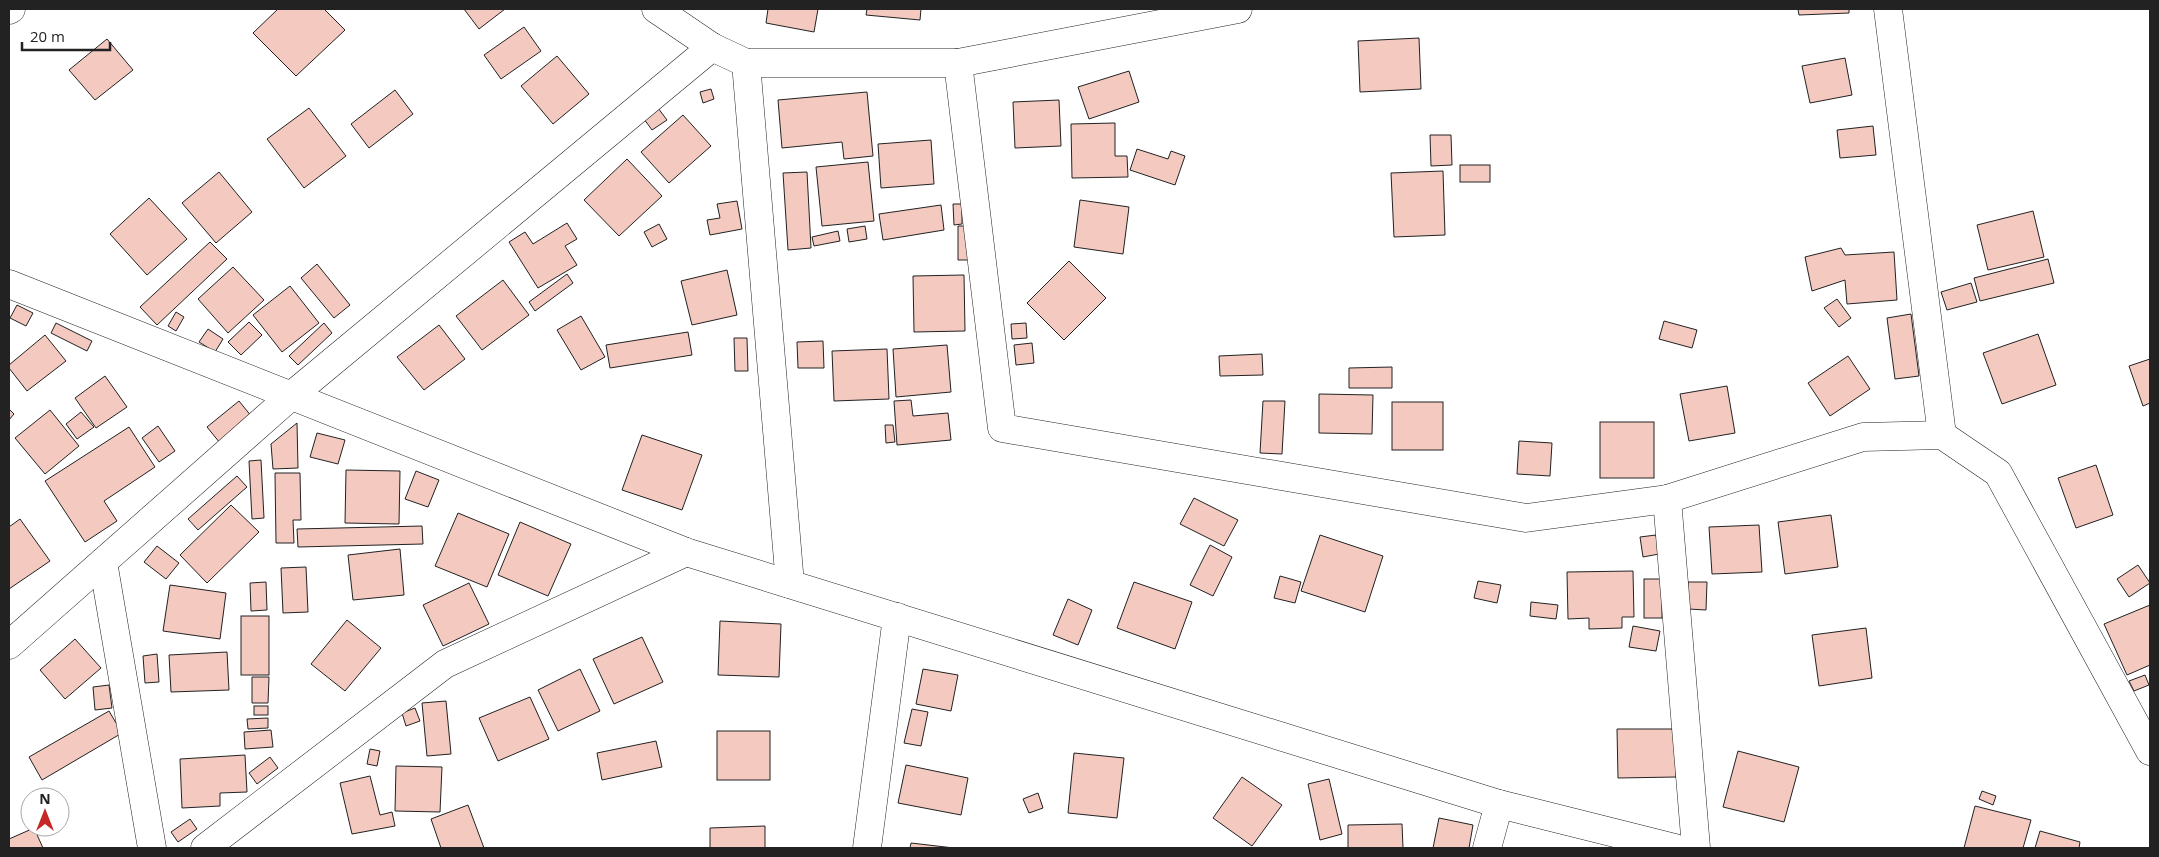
<svg xmlns="http://www.w3.org/2000/svg" width="2159" height="857" viewBox="0 0 2159 857" font-family="'Open Sans',sans-serif">
<style>
.building{fill:#f3c9c0;stroke:#222}
.lines{fill:none;stroke-linecap:round;stroke-linejoin:round}
.minor-casing{stroke:#222;stroke-width:29}
.major-casing{stroke:#222;stroke-width:29}
.minor{stroke:#fff;stroke-width:28}
.major{stroke:#fff;stroke-width:28}
</style>
<rect width="100%" height="100%" fill="#fff"/>
<g class="building">
<path d="M278,9H324L345,30L296,76L253,33Z"/>
<path d="M464,9H505L479,29Z"/>
<path d="M768,9H818L814,32L766,23Z"/>
<path d="M867,9H921L920,20L866,15Z"/>
<path d="M1798,9H1849V13L1799,15Z"/>
<path d="M524,27L541,51L501,79L484,55Z"/>
<path d="M1419,38L1421,89L1360,92L1358,41Z"/>
<path d="M107,39L133,70L95,100L69,70Z"/>
<path d="M557,56L589,94L553,124L521,86Z"/>
<path d="M1845,58L1852,95L1810,103L1802,66Z"/>
<path d="M1129,71L1139,102L1089,119L1078,87Z"/>
<path d="M711,89L714,99L703,103L700,92Z"/>
<path d="M395,90L413,114L369,148L351,124Z"/>
<path d="M867,92L873,156L844,159L842,142L782,148L778,100Z"/>
<path d="M1059,100L1061,146L1015,148L1013,102Z"/>
<path d="M309,108L346,156L304,188L267,139Z"/>
<path d="M658,108L667,120L652,130L644,119Z"/>
<path d="M683,115L711,146L669,183L641,152Z"/>
<path d="M1115,123V156H1127L1128,177L1072,178L1071,124Z"/>
<path d="M1873,126L1876,155L1840,158L1837,130Z"/>
<path d="M1430,135H1451L1452,165L1431,166Z"/>
<path d="M931,140L934,184L881,188L878,144Z"/>
<path d="M1137,149L1168,159L1171,151L1185,156L1175,185L1130,170Z"/>
<path d="M627,159L662,196L619,236L584,200Z"/>
<path d="M868,162L874,221L822,226L816,167Z"/>
<rect x="1460" y="165" width="30" height="17"/>
<path d="M1443,171L1445,235L1394,237L1391,173Z"/>
<path d="M219,172L252,212L216,243L182,203Z"/>
<path d="M807,172L811,248L788,250L783,173Z"/>
<path d="M149,198L187,239L147,275L110,234Z"/>
<path d="M1080,200L1129,207L1123,254L1074,247Z"/>
<path d="M737,201L742,229L710,235L707,220L720,218L717,204Z"/>
<path d="M953,204H962V224L954,225Z"/>
<path d="M941,205L944,230L883,240L879,214Z"/>
<path d="M2033,211L2044,257L1988,270L1977,225Z"/>
<path d="M567,223L577,239L565,246L577,265L538,288L509,242L525,232L533,244Z"/>
<path d="M659,224L667,239L652,247L644,232Z"/>
<path d="M865,226L867,239L849,242L847,229Z"/>
<path d="M958,226H972L973,260H958Z"/>
<path d="M838,231L840,241L814,246L812,237Z"/>
<path d="M210,242L227,259L157,325L140,307Z"/>
<path d="M1841,248L1845,255L1894,252L1897,300L1847,304L1845,280L1812,291L1805,257Z"/>
<path d="M2048,259L2054,283L1980,301L1974,278Z"/>
<path d="M1069,261L1106,298L1064,340L1027,303Z"/>
<path d="M317,264L350,305L334,318L301,278Z"/>
<path d="M233,267L264,300L228,333L198,299Z"/>
<path d="M727,270L737,315L692,325L681,281Z"/>
<path d="M567,274L573,283L535,311L529,302Z"/>
<path d="M964,275L965,331L914,332L913,276Z"/>
<path d="M503,280L529,315L482,350L456,316Z"/>
<path d="M1971,283L1977,302L1947,310L1941,292Z"/>
<path d="M290,286L319,323L282,352L253,315Z"/>
<path d="M1837,299L1851,318L1839,327L1824,308Z"/>
<path d="M17,305L33,313L26,326L10,318Z"/>
<path d="M176,312L184,317L176,331L168,326Z"/>
<path d="M1911,314L1919,376L1895,379L1887,318Z"/>
<path d="M581,316L605,357L581,370L557,330Z"/>
<path d="M1664,321L1697,330L1692,348L1659,339Z"/>
<path d="M249,322L262,335L241,355L228,342Z"/>
<path d="M56,323L92,341L87,351L51,333Z"/>
<path d="M324,323L332,333L298,365L289,356Z"/>
<path d="M1026,323L1027,338L1012,339L1011,324Z"/>
<path d="M439,325L465,359L424,390L397,357Z"/>
<path d="M208,329L223,339L215,352L199,342Z"/>
<path d="M688,332L692,355L610,368L606,345Z"/>
<path d="M2038,334L2056,385L2002,404L1983,353Z"/>
<path d="M45,335L66,361L27,391L9,368V365Z"/>
<path d="M734,338H747L748,371H735Z"/>
<path d="M823,341L824,368H798L797,342Z"/>
<path d="M1032,343L1034,363L1016,365L1014,345Z"/>
<path d="M947,345L951,392L896,397L893,349Z"/>
<path d="M887,349L889,399L834,401L832,351Z"/>
<path d="M1262,354L1263,375L1220,376L1219,356Z"/>
<path d="M1848,356L1870,389L1830,416L1808,383Z"/>
<path d="M2150,359V403L2143,406L2129,366Z"/>
<path d="M1392,367V388H1349V368Z"/>
<path d="M105,376L127,407L96,428L75,398Z"/>
<path d="M1727,386L1735,433L1689,441L1680,394Z"/>
<path d="M1319,394L1373,395L1372,434L1319,433Z"/>
<path d="M911,400L913,416L948,413L951,440L897,445L894,401Z"/>
<path d="M239,401L252,417L220,443L207,427Z"/>
<path d="M1263,401H1285L1282,454L1260,453Z"/>
<rect x="1392" y="402" width="51" height="48"/>
<path d="M9,409L14,414L9,420Z"/>
<path d="M50,410L79,446L45,474L15,438Z"/>
<path d="M81,412L94,427L77,439L66,424Z"/>
<rect x="1600" y="422" width="54" height="56"/>
<path d="M297,423L298,468L273,469L271,444Z"/>
<path d="M885,425H893L895,442L886,443Z"/>
<path d="M158,426L175,451L159,462L142,438Z"/>
<path d="M129,427L155,467L104,501L117,521L85,542L45,481Z"/>
<path d="M317,433L345,440L338,464L310,457Z"/>
<path d="M642,435L702,455L682,510L622,490Z"/>
<path d="M1519,441L1552,443L1550,476L1517,474Z"/>
<path d="M261,460L264,518L252,519L249,461Z"/>
<path d="M2096,465L2113,515L2076,528L2058,478Z"/>
<path d="M346,470L400,471L399,524L345,523Z"/>
<path d="M416,471L439,480L428,507L405,499Z"/>
<path d="M275,473H300L301,520H293L294,543H276Z"/>
<path d="M237,476L247,487L198,530L188,519Z"/>
<path d="M1194,498L1238,520L1224,546L1180,524Z"/>
<path d="M231,505L259,532L207,583L180,555Z"/>
<path d="M458,513L509,534L487,587L435,566Z"/>
<path d="M1831,515L1838,567L1785,574L1778,522Z"/>
<path d="M20,519L50,561L9,589V527Z"/>
<path d="M520,522L571,544L548,596L498,575Z"/>
<path d="M1759,525L1762,572L1712,574L1709,527Z"/>
<path d="M422,526L423,544L298,547L297,529Z"/>
<path d="M1320,535L1383,556L1365,612L1301,591Z"/>
<path d="M1656,535L1659,554L1643,557L1640,537Z"/>
<path d="M1210,545L1232,557L1213,596L1190,585Z"/>
<path d="M157,546L179,563L166,579L144,562Z"/>
<path d="M400,549L404,595L353,600L348,555Z"/>
<path d="M2138,565L2150,583L2129,597L2117,579Z"/>
<path d="M306,567L308,612L283,613L281,568Z"/>
<path d="M1633,571L1634,617H1622V628L1589,629V618L1568,619L1567,572Z"/>
<path d="M1280,576L1301,582L1295,603L1274,598Z"/>
<rect x="1644" y="579" width="18" height="39"/>
<path d="M1478,581L1501,585L1497,603L1474,598Z"/>
<path d="M266,582L267,610L251,611L250,583Z"/>
<path d="M1134,582L1192,602L1175,649L1117,628Z"/>
<path d="M1688,582H1707L1706,610L1688,609Z"/>
<path d="M469,583L489,624L443,646L423,605Z"/>
<path d="M170,585L226,593L220,639L163,631Z"/>
<path d="M1068,599L1092,610L1078,645L1053,635Z"/>
<path d="M1531,602L1558,605L1556,619L1530,616Z"/>
<path d="M2150,605V665L2127,675L2104,624Z"/>
<rect x="241" y="616" width="28" height="59"/>
<path d="M347,620L381,648L345,691L311,664Z"/>
<path d="M720,621L781,624L779,677L718,675Z"/>
<path d="M1633,626L1660,631L1656,651L1629,647Z"/>
<path d="M1866,628L1872,678L1819,686L1812,635Z"/>
<path d="M642,637L663,682L614,704L593,659Z"/>
<path d="M75,639L101,668L65,699L40,670Z"/>
<path d="M227,652L229,690L171,692L169,655Z"/>
<path d="M157,654L159,682L145,683L143,656Z"/>
<path d="M580,669L600,711L558,731L538,690Z"/>
<path d="M923,669L958,675L951,711L916,704Z"/>
<path d="M2145,675L2149,685L2134,691L2129,681Z"/>
<path d="M252,677H269L268,703H252Z"/>
<path d="M109,685L112,708L95,710L93,687Z"/>
<path d="M530,697L549,739L498,761L479,718Z"/>
<path d="M446,701L451,754L427,756L422,703Z"/>
<rect x="254" y="706" width="14" height="9"/>
<path d="M415,708L420,721L406,726L402,713Z"/>
<path d="M912,709L928,712L921,746L904,743Z"/>
<path d="M109,711L122,733L42,780L29,757Z"/>
<path d="M268,718V728L248,729L247,719Z"/>
<path d="M1617,729H1675L1676,777L1618,778Z"/>
<path d="M271,730L273,747L245,749L244,732Z"/>
<rect x="717" y="731" width="53" height="49"/>
<path d="M656,741L662,767L602,780L597,753Z"/>
<path d="M370,749L380,751L377,766L367,764Z"/>
<path d="M1738,751L1799,767L1784,822L1723,807Z"/>
<path d="M1074,753L1124,758L1117,818L1068,813Z"/>
<path d="M245,755L247,792L220,793V806L182,808L180,759Z"/>
<path d="M270,757L278,768L257,784L249,773Z"/>
<path d="M906,765L968,778L961,815L898,803Z"/>
<path d="M396,766L442,767L440,812L395,811Z"/>
<path d="M370,776L380,815L392,812L395,826L352,834L340,783Z"/>
<path d="M1242,777L1282,805L1252,846L1213,818Z"/>
<path d="M1329,779L1342,834L1320,840L1308,784Z"/>
<path d="M1982,791L1996,796L1993,805L1979,799Z"/>
<path d="M1038,793L1043,808L1029,813L1023,799Z"/>
<path d="M468,805L484,848H441L431,819Z"/>
<path d="M1975,806L2031,820L2023,848H1964Z"/>
<path d="M1439,818L1473,825L1469,848H1433Z"/>
<path d="M190,819L197,829L178,842L171,832Z"/>
<path d="M1402,824L1403,848H1348V825Z"/>
<path d="M765,826V848H710V828Z"/>
<path d="M34,828L43,848H9V839Z"/>
<path d="M2040,831L2080,842L2079,848H2035Z"/>
<path d="M911,843L954,848H910Z"/>
</g>
<g class="lines">
<g class="minor-casing">
<g id="minor">
<path d="M656,9L712,47L746,63L790,584"/>
<path d="M1888,9L1942,435"/>
<path d="M746,63H958L1238,9"/>
<path d="M958,63L1002,428L1526,518L1667,499L1863,437L1942,435L1998,473L2150,751"/>
<path d="M9,284L686,552L1499,804L1675,848"/>
<path d="M1667,499L1696,848"/>
<path d="M103,562L152,848"/>
<path d="M9,645L291,396L712,47"/>
<path d="M205,848L445,664L686,552"/>
<path d="M867,848L897,617"/>
<path d="M1487,848L1499,804"/>
</g>
</g>
<g class="major-casing">
<path id="major" d="M9,10L11,9"/>
</g>
<use href="#minor" class="minor"/>
<use href="#major" class="major"/>
</g>
<rect width="2159" height="857" fill="none" stroke="#222222" stroke-width="20"/>
<g transform="translate(45 812)"><circle r="24" fill="#ffffff" stroke="#a7a7a7"/>
<path d="M0-4L9 19L0 12L-9 19Z" fill="#c62828"/>
<text y="-8" font-size="14" font-weight="bold" text-anchor="middle" fill="#222222">N</text>
</g>
<path d="M22 42v8h88v-8" fill="none" stroke="#222222" stroke-width="2.5"/>
<text x="30" y="42" font-size="15" fill="#222222" stroke="#ffffff" stroke-width="4" paint-order="stroke">20 m</text>
</svg>
